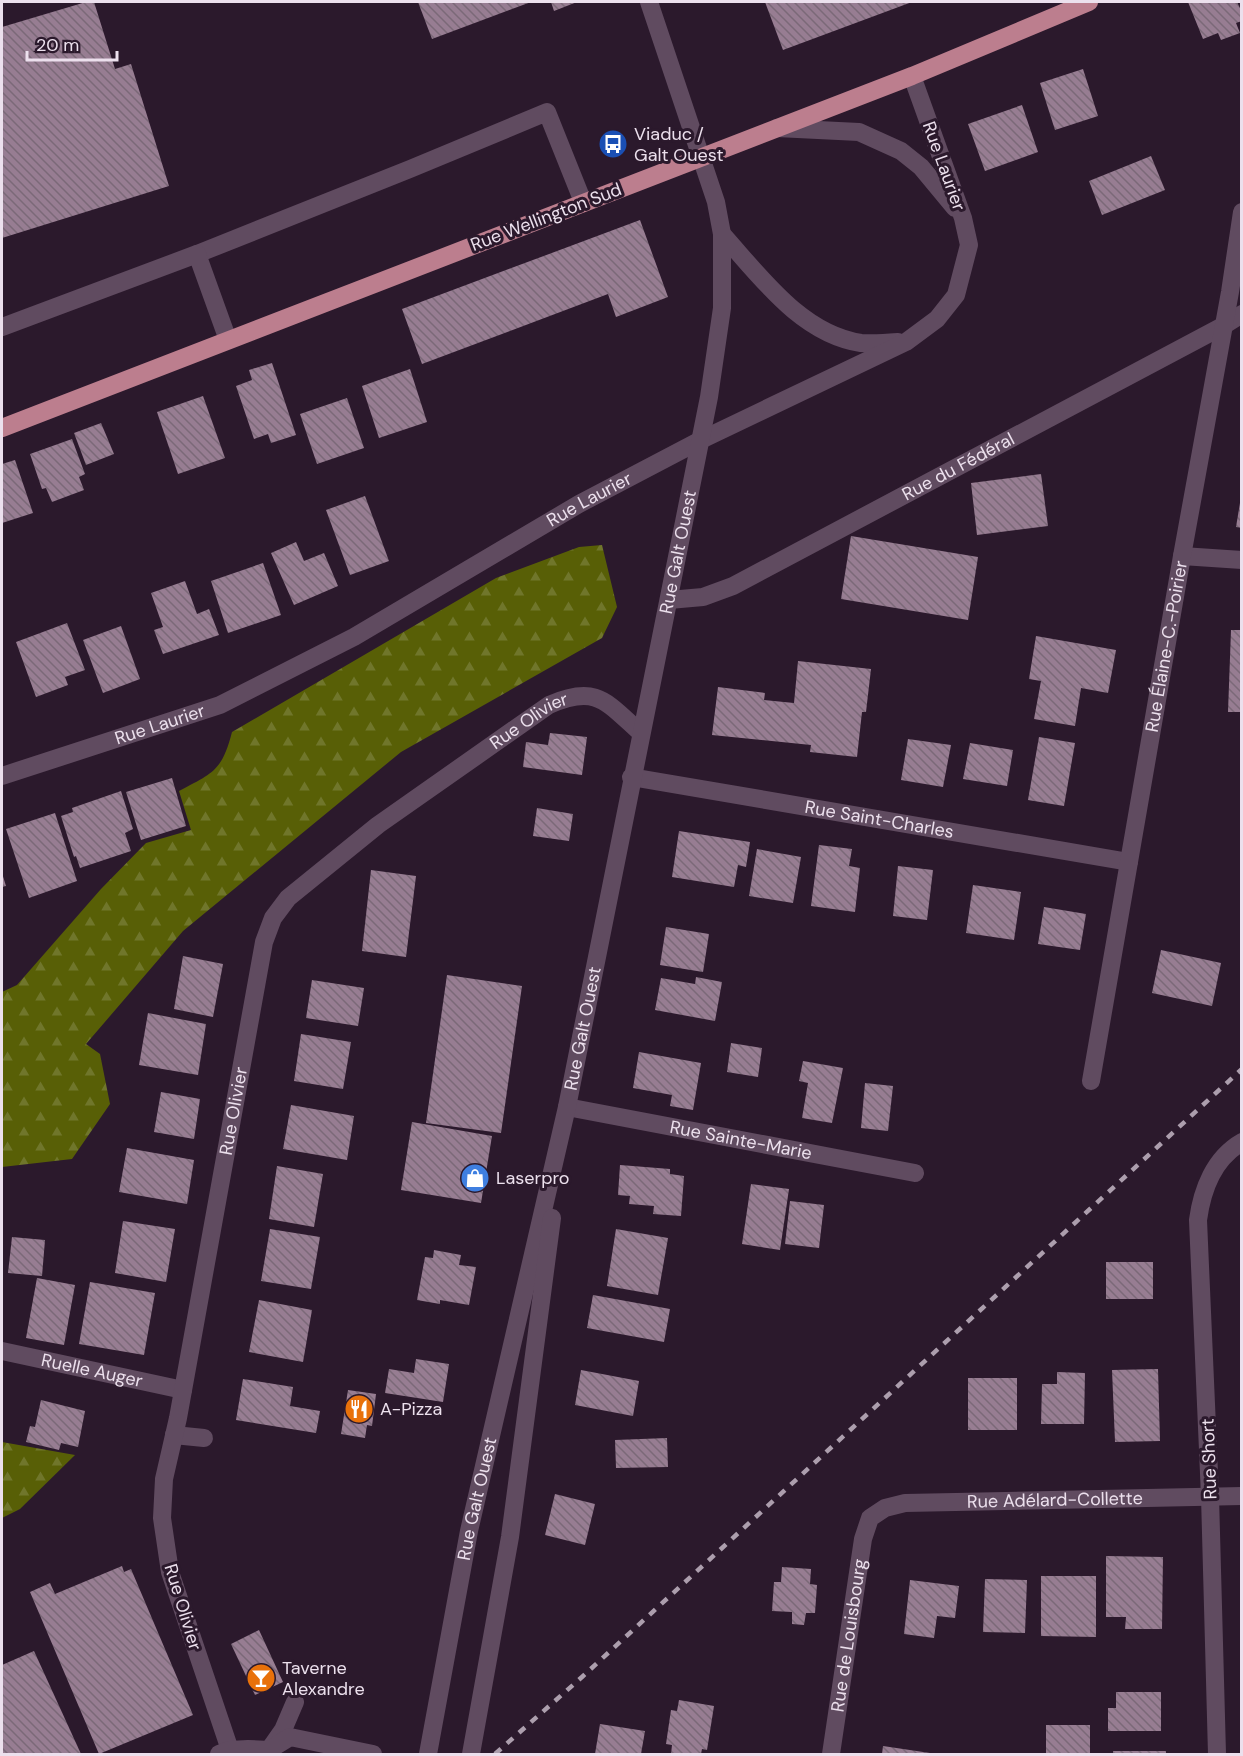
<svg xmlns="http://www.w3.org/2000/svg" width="1243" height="1756" viewBox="0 0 1243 1756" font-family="'DM Sans',sans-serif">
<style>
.forest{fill:url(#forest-firs)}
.building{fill:url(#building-back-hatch)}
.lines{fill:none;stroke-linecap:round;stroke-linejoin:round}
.lane{stroke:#604b60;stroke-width:18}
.street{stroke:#604b60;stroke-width:18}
.secondary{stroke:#604b60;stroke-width:18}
.primary{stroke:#bc7e8e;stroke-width:18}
.rail{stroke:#ac9ead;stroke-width:4.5;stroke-dasharray:8 8;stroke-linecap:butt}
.labels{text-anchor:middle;stroke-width:6;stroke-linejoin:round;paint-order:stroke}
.poi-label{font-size:18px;fill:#ece0ed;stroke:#2b192c;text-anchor:start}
.street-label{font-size:18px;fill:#ece0ed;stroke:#2b192c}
</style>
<defs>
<pattern id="forest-firs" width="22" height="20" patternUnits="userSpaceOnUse" patternTransform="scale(1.5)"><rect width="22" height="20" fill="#585f06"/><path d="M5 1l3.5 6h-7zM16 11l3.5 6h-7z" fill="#70762b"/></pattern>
<pattern id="building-back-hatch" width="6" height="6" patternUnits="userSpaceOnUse" patternTransform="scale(1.5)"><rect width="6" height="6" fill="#977d92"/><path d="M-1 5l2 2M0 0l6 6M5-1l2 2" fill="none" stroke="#7b6978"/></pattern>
</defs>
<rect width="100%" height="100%" fill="#2b192c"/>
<g class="forest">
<path d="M602,545L617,607L602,638L401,752L183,931L86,1044L100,1054L110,1104L72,1159L2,1167V992L17,985L101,889L146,843L191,830L179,791C213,773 222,771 232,732L496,578L579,547Z"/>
<path d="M2,1442L75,1455L20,1509L2,1518Z"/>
</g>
<g class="building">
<path d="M86,2H94L115,69L131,64L169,186L2,238V27Z"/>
<path d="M418,2H531L432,39Z"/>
<path d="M551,2H577L554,11Z"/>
<path d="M765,2H912L783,50Z"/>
<path d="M1188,2H1237L1242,12V21L1236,23L1240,33L1221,40L1218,33L1203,39Z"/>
<path d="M1083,69L1098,116L1055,130L1040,83Z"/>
<path d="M1022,105L1038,152L985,171L968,124Z"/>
<path d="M1151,156L1165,190L1102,215L1089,181Z"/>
<path d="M640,220L668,297L616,317L608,294L422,364L402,309Z"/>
<path d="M272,363L296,435L271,443L268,434L254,439L236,386L252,380L249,370Z"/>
<path d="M410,369L427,422L379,438L362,386Z"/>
<path d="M203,396L225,458L178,474L157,412Z"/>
<path d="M347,398L364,448L317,464L300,414Z"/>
<path d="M101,423L114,454L86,465L74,433Z"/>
<path d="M72,439L85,474L79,477L84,490L52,502L46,488L42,489L30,454Z"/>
<path d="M15,460L33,513L2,523V464Z"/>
<path d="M1041,474L1048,526L977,535L971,483Z"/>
<path d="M365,496L389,561L350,575L326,510Z"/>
<path d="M1240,503L1242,528L1236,527Z"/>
<path d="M851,536L978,557L968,620L841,599Z"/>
<path d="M296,542L304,561L324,553L338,586L294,605L271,553Z"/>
<path d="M263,563L281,615L228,633L211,581Z"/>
<path d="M185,581L197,614L209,609L219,635L163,654L154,630L163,627L151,593Z"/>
<path d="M67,623L85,670L65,677L68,685L36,697L16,642Z"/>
<path d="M121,626L140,679L103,693L83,640Z"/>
<path d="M1231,630H1242V712H1228Z"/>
<path d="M1036,636L1116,650L1108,693L1081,688L1075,726L1034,719L1041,681L1029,679Z"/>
<path d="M798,661L871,669L866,712H862L857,757L810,752L811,745L712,735L718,687L765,693L764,700L794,703Z"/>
<path d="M550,733L587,737L582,775L523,767L526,742L548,745Z"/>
<path d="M1039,737L1075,743L1064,806L1028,800Z"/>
<path d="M908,739L951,745L943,787L901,780Z"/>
<path d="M970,743L1013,750L1007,786L963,779Z"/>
<path d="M172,778L186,826L141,840L126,792Z"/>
<path d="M121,791L133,829L125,833L131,851L80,868L76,856L74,857L61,816L73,812L72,808Z"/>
<path d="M537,808L573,814L569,841L533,836Z"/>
<path d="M55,813L77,881L29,898L6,829Z"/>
<path d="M679,831L750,842L746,867L738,865L734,887L672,877Z"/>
<path d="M819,845L852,849L849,866L860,868L855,912L811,906Z"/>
<path d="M757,849L801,857L793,903L749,896Z"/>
<path d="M898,866L933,870L927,920L893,916Z"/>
<path d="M371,870L416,876L406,957L362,951Z"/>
<path d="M2,873L6,886L2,887Z"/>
<path d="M973,885L1021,892L1014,940L966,933Z"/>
<path d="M1044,907L1086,914L1080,950L1038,944Z"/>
<path d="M666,927L709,934L703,972L660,965Z"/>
<path d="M1161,950L1221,963L1212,1006L1152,993Z"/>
<path d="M183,956L223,964L213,1017L174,1009Z"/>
<path d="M447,975L522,986L501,1133L426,1123Z"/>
<path d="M696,977L722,982L715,1021L655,1010L661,978L695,984Z"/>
<path d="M312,980L364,988L358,1026L306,1018Z"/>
<path d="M148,1013L206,1024L198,1075L139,1065Z"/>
<path d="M301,1034L351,1042L343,1089L294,1081Z"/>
<path d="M731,1043L762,1048L758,1077L727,1072Z"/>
<path d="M639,1052L701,1063L693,1110L670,1106L672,1095L633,1088Z"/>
<path d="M803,1061L843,1068L832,1123L802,1118L808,1083L799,1081Z"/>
<path d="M865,1083L893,1086L888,1131L861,1128Z"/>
<path d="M161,1092L200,1099L194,1139L154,1132Z"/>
<path d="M291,1105L354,1116L347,1160L283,1149Z"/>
<path d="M412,1122L492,1136L481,1203L401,1190Z"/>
<path d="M127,1148L194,1160L187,1204L119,1192Z"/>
<path d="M620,1165L670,1169V1174L684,1176L681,1216L653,1214L654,1206L629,1204L630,1196L618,1195Z"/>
<path d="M277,1166L323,1174L314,1227L269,1219Z"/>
<path d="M751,1184L789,1189L780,1250L742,1244Z"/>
<path d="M790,1201L824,1205L819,1248L785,1244Z"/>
<path d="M123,1221L175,1229L166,1282L115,1273Z"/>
<path d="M270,1229L320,1237L311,1289L261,1281Z"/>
<path d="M616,1229L668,1238L658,1295L607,1286Z"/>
<path d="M12,1237L45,1240L42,1276L8,1273Z"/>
<path d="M434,1250L461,1255L459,1265L476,1267L469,1305L440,1300V1304L417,1300L425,1257L433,1258Z"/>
<rect x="1106" y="1262" width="47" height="37"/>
<path d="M37,1278L75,1285L64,1345L26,1338Z"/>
<path d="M90,1282L155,1293L144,1355L79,1344Z"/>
<path d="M593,1295L670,1309L664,1342L587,1328Z"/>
<path d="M259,1300L312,1310L303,1362L249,1352Z"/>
<path d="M416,1359L449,1364L443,1402L385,1393L389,1369L414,1373Z"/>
<path d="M1158,1369L1160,1441L1115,1442L1112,1370Z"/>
<path d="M581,1370L639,1381L633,1416L575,1405Z"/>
<path d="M1057,1372L1085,1373L1084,1424H1041L1042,1384H1057Z"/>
<rect x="968" y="1378" width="49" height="52"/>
<path d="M243,1379L293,1387L290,1406L320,1411L316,1433L236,1420Z"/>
<path d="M348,1390L376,1394L372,1426L367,1425L365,1438L341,1434Z"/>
<path d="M41,1400L85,1411L78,1447L61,1443L59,1450L26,1442L30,1426L35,1427Z"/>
<path d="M667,1438L668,1467L616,1468L615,1440Z"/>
<path d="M555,1494L595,1504L585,1545L545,1535Z"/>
<path d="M1106,1556L1163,1557L1162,1629H1125L1126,1617H1106Z"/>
<path d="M122,1566L124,1572L131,1569L193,1715L99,1754L30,1592L50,1583L55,1594Z"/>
<path d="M782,1567L811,1569L810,1584L817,1585L815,1613H806L804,1625L792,1624V1612L772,1611L774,1582H781Z"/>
<path d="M1041,1576H1096V1637L1041,1636Z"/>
<path d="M985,1579L1027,1580L1025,1633L983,1632Z"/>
<path d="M910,1580L959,1586L955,1618L937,1616L934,1638L904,1634Z"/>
<path d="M259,1630L283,1682L255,1695L231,1644Z"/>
<path d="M34,1651L81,1754H2V1665Z"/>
<path d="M1116,1692H1161V1731H1108V1708H1116Z"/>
<path d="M679,1700L714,1706L707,1750L702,1749L701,1754H671L672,1745L666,1744L671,1710L677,1711Z"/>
<path d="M600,1724L645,1731L641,1754H595Z"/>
<rect x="1046" y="1725" width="44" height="29"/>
<path d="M883,1746L930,1753V1754H882Z"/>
<rect x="1113" y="1751" width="53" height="3"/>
</g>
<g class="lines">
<g class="lane">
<path d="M197,254L410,169L547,112L583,202"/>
<path d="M2,327L197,254L228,340"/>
<path d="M174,1435L204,1438"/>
<path d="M269,1750L283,1730L295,1702"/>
</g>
<g class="street">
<path d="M1182,556L1242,560"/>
<path id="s1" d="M669,600L703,597L733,586L1223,326L1242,314"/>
<path id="s2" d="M2,776L220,705L354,637L579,504L701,440"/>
<path id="s3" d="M631,777L1129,862"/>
<path id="s4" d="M1091,1081L1182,556L1230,292L1242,212"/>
<path id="s5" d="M567,1107L915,1173"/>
<path id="s6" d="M2,1351L183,1390"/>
<path id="s7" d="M230,1750L170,1572L162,1518L164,1479L178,1418L264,942L273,918L288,898L378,825L549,705C597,684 606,702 641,733"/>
<path d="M219,1754L230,1750L248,1749L269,1750L290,1737L373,1754"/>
<path id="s8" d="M831,1754L863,1539L870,1518L885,1508L905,1503L1242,1496"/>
<path d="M1217,1754L1210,1496L1198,1220C1202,1190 1214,1158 1242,1142"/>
</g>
<g class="secondary">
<path d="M777,128L859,132L901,151L921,167L955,208"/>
<path d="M722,234C760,276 801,334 861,343C873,344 886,343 898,342"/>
<path d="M701,440L906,342L937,319L956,295L969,245L963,218L912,76"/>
<path id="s9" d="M428,1754L469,1531L567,1107L709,397L722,308V234L716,202L649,2"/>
<path d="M471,1754L510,1537L552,1218"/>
</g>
<path class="primary" d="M2,428L912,76L1089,2"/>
<path class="rail" d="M495,1754L582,1677L1242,1069"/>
</g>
<defs>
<g id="bus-disc" transform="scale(1.5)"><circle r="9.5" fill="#1a4fb4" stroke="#2b192c"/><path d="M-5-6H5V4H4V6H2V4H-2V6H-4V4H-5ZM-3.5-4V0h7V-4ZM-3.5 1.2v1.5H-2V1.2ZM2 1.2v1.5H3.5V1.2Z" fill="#fff"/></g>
<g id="shop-disc" transform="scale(1.5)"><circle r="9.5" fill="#3f7fe0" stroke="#2b192c"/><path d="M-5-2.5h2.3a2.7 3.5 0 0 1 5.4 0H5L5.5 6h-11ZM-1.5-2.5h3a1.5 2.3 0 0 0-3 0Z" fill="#fff"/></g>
<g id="restaurant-disc" transform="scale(1.5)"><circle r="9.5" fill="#e8710a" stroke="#2b192c"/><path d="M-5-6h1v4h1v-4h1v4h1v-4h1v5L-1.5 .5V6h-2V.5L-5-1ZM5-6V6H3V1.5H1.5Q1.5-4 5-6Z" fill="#fff"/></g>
<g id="bar-disc" transform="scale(1.5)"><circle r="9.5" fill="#e8710a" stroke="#2b192c"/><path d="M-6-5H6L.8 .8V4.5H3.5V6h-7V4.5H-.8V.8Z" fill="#fff"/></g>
</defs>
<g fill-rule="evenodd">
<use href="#bus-disc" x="613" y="144"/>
<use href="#shop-disc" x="475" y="1178"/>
<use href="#restaurant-disc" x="359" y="1409"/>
<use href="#bar-disc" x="261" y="1678"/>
</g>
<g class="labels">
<g class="poi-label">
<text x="634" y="140">Viaduc /<tspan x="634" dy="21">Galt Ouest</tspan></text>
<text x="496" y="1184">Laserpro</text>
<text x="380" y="1415">A-Pizza</text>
<text x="282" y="1674">Taverne<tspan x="282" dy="21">Alexandre</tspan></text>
</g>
<g class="street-label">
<text transform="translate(944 166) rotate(70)" y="6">Rue Laurier</text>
<text transform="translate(546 217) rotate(-21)" y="6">Rue Wellington Sud</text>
<text dy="6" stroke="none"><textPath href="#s1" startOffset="321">Rue du Fédéral</textPath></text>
<text dy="6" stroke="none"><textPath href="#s2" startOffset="652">Rue Laurier</textPath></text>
<text dy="6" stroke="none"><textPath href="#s9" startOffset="1228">Rue Galt Ouest</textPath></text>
<text dy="6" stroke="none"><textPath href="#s4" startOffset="441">Rue Élaine-C.-Poirier</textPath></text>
<text dy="6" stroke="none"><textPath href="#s7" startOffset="1178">Rue Olivier</textPath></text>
<text dy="6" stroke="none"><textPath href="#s2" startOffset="166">Rue Laurier</textPath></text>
<text dy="6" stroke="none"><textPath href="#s3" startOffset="252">Rue Saint-Charles</textPath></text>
<text dy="6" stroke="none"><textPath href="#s9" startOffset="742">Rue Galt Ouest</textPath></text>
<text dy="6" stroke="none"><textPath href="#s7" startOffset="656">Rue Olivier</textPath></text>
<text dy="6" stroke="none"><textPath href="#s5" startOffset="177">Rue Sainte-Marie</textPath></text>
<text dy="6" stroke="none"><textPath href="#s6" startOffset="92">Ruelle Auger</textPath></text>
<text transform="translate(1209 1459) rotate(-92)" y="6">Rue Short</text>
<text dy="6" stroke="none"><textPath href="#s9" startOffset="260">Rue Galt Ouest</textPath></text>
<text dy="6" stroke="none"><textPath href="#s8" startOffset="428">Rue Adélard-Collette</textPath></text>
<text transform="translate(183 1607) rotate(73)" y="6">Rue Olivier</text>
<text dy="6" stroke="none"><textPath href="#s8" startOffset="120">Rue de Louisbourg</textPath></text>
</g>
</g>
<rect width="1243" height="1756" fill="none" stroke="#ece0ed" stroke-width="6"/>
<path d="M27 51v9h90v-9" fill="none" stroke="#ece0ed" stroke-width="3"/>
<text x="36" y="51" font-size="18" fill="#ece0ed" stroke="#2b192c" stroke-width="4.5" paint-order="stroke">20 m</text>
</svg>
